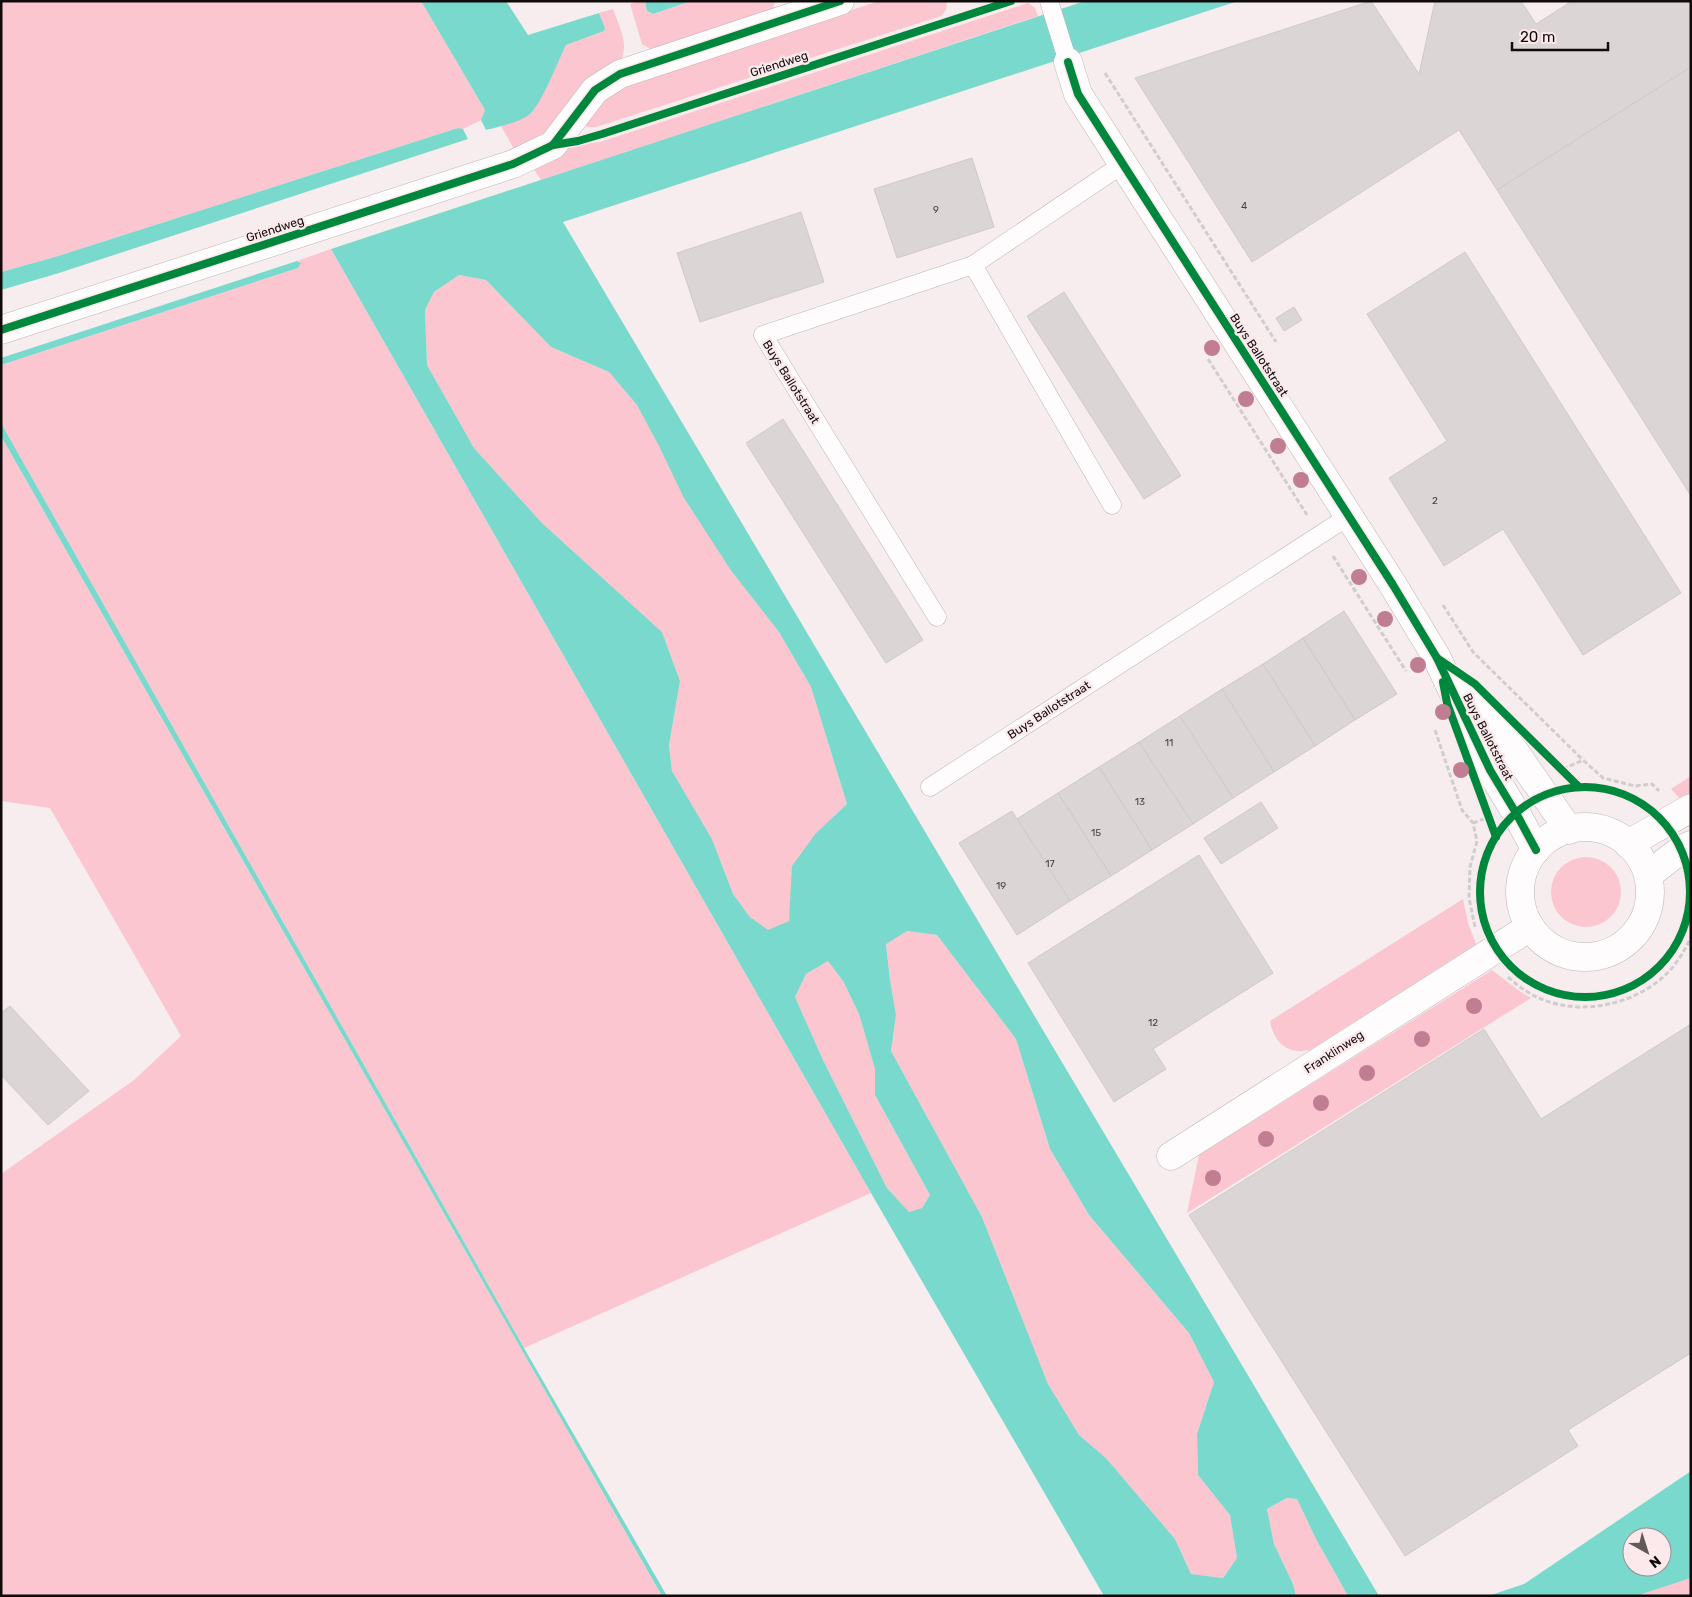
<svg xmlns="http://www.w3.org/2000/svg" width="1692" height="1597" viewBox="0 0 1692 1597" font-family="Rubik,sans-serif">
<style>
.green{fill:#fbc6cf}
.water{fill:#79d9cc;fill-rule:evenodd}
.building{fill:#dcd5d6;stroke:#d0c9ca}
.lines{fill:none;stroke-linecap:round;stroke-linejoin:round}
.lane-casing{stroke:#bdb6b7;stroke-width:19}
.street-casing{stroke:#bdb6b7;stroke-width:29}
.path{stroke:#cfcdcd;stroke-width:3;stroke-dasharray:5 2.5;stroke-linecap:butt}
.lane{stroke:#fefcfc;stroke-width:18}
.street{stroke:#fefcfc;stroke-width:28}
.cycleway-casing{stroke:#fbe9eb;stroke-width:11}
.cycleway{stroke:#00873e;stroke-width:8}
.tree{fill:#c17d91}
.labels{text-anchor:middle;stroke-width:5;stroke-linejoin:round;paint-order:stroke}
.number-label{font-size:10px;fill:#453f40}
.street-label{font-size:12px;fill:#100a0b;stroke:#fbe9eb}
</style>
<rect width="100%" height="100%" fill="#f7edee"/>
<g class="green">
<path d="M1,1H421L485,110L481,120L463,129L458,128L55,257L1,272Z"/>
<path d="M639,1H645L647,11L653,14L691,1H775L773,10L652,50L642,44L630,4Z"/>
<path d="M879,1L947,2L946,10L941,16L596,127H587L582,122L611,89Z"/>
<path d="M1028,3L1035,8L1038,16L541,180L531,165L564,146L600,142Z"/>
<path d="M613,9C619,26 630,45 620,62L551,133L517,154L501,126L529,115L536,106L566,45L604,31L605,28L599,13Z"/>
<path d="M331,249L871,1193L524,1348L1,423V365L298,268L300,261H297Z"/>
<path d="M459,275L486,280L551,347L609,372L637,405L732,572L779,632L811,687L847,804L816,833L791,904L789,921L768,931L750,917L733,894L712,839L672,771L669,745L680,681L662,632L542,523L474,448L427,365L425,310L434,292Z"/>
<path d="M1,436L662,1596H1V1174L134,1080L181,1036L50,808L1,801Z"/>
<path d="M1691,776V799L1683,802L1671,789Z"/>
<circle cx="1586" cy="892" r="35"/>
<path d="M1463,899L1468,923L1476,944L1310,1050C1288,1055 1274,1043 1270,1021Z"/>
<path d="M907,931L937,935L1016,1039L1050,1149L1089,1215L1189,1333L1214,1382L1197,1434L1198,1475L1230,1514L1237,1558L1223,1578L1191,1574L1175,1539L1106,1458L1079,1435L1048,1384L982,1217L891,1051L896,1015L890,980L886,943Z"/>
<path d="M828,961L843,981L859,1014L875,1069V1095L930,1195L922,1208L909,1212L887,1188L823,1060L795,997L806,974Z"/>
<path d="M1492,970L1518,990L1531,998L1187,1213L1199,1155Z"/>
<path d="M1287,1498L1297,1499L1316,1539L1348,1596H1296L1293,1584L1274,1544L1267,1509Z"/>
<path d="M1691,1578V1596H1636Z"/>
</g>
<g class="water">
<path d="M421,1H506L528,35L599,13L605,28L604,31L566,45C558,61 542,103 530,114C521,122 498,127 486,130L481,120L485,110Z"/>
<path d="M645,1H691L653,14L647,11Z"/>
<path d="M1085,1H1238L563,222L1379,1596H1348L1316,1539L1297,1499L1287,1498L1267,1509L1274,1544L1293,1584L1296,1596H1104L871,1193L331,249ZM459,275L486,280L551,347L609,372L637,405L659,446L684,498L732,572L779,632L811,687L847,804L816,833L792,866L789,921L768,930L750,917L733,894L712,839L672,771L669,745L680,681L662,632L542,523L474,448L427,365L425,310L434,292ZM907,931L937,935L1016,1039L1050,1149L1089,1215L1189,1333L1214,1382L1197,1434L1198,1475L1230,1515L1237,1558L1223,1578L1191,1574L1175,1539L1106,1458L1079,1435L1048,1384L982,1217L891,1051L896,1015L890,980L886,944ZM828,961L843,981L859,1014L875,1069V1095L930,1195L922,1208L909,1212L887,1188L823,1060L795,997L806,974Z"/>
<path d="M458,128L463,129L468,139L59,273L1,290V272L55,257Z"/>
<path d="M297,261L301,263L298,268L1,365V358Z"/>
<path d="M1,423L524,1348L667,1596H662L1,436Z"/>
<path d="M1691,1471V1578L1636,1596H1488L1524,1584L1533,1578ZM1632,1537H1662V1567H1632Z"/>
</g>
<g class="building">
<path d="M1371,1L1419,74L1435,1H1521L1536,24L1572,1H1691V67L1497,190L1459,130L1252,262L1135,78Z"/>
<path d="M1691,67V496L1497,190Z"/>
<path d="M972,158L994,227L897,258L874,189Z"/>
<path d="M801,212L824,282L700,322L677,253Z"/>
<path d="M1465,252L1681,593L1583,655L1503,529L1444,566L1389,478L1447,441L1367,314Z"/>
<path d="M1064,292L1181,476L1144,499L1027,316Z"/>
<path d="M1294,307L1302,320L1284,331L1276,318Z"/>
<path d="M783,419L923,640L886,663L746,443Z"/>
<path d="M1344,611L1397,694L1355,720L1303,638Z"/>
<path d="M1303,638L1355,720L1315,746L1263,664Z"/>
<path d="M1263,664L1315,746L1274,772L1222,689Z"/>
<path d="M1222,689L1274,772L1233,798L1180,716Z"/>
<path d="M1180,716L1233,798L1193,824L1139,742Z"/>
<path d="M1139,742L1193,824L1152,850L1099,767Z"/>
<path d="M1099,767L1152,850L1111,876L1058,793Z"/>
<path d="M1058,793L1111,876L1070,901L1017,819Z"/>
<path d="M1261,802L1278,828L1221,864L1204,838Z"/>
<path d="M1012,811L1070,901L1017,935L959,843Z"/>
<path d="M1199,855L1273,973L1153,1049L1166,1069L1114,1102L1028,963Z"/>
<path d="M10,1006L89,1091L48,1125L1,1075V1013Z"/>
<path d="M1691,1024V1353L1568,1430L1578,1446L1405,1556L1189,1215L1484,1029L1541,1119Z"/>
</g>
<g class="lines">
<g class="lane-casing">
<g id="lane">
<path d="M1049,1L1068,62"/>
<path d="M973,265L1112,505"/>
<path d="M937,617L763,335L973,265L1123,164"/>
<path d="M930,787L1349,516"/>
</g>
</g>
<g class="street-casing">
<g id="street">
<path d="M1068,62L1078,94L1393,585L1437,658L1490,770L1516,813L1536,850"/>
<path d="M1,330L513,164L553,145L595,90L620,74L840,1"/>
<path d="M1462,688L1515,752L1569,830"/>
<circle cx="1585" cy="892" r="65"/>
<path d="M1628,844L1691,808"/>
<path d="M1648,875L1682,849L1691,845"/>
<path d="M1171,1156L1530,927"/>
</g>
</g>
<g class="path">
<path d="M1105,73L1276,342"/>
<path d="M1208,359L1307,515"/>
<path d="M1333,556L1406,671"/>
<path d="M1443,605L1473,652L1583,760"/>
<path d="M1435,730L1462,810L1473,823L1477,841L1470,867L1469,898L1475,927"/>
<path d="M1563,769L1583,760L1603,778L1635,786L1652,784L1659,791"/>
<path d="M1473,823L1484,819"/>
<path d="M1508,977C1513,981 1518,986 1523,989C1564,1018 1625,1010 1662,978C1675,967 1684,952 1691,937"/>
</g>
<use href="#lane" class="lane"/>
<use href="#street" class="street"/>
<g class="cycleway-casing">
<g id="cycleway">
<path d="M1068,62L1078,94L1393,585L1437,658L1490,770L1516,813L1536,850"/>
<path d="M553,145L578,141L602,134L1011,1"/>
<path d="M1,330L513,164L553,145L595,90L620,74L840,1"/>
<path d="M1437,658L1475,684L1579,787"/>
<path d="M1443,682L1447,703L1496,837"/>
<circle cx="1585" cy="892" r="105"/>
</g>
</g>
<use href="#cycleway" class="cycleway"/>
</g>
<g class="tree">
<circle cx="1212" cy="348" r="8"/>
<circle cx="1246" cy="399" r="8"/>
<circle cx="1278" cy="446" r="8"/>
<circle cx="1301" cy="480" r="8"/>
<circle cx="1359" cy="577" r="8"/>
<circle cx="1385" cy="619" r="8"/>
<circle cx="1418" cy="665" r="8"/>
<circle cx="1443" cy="712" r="8"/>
<circle cx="1461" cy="770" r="8"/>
<circle cx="1474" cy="1006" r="8"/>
<circle cx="1422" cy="1039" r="8"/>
<circle cx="1367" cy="1073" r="8"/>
<circle cx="1321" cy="1103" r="8"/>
<circle cx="1266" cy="1139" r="8"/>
<circle cx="1213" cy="1178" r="8"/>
</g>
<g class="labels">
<g class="number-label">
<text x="1244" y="209">4</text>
<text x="936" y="213">9</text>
<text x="1435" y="504">2</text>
<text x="1169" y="746">11</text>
<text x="1140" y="805">13</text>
<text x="1096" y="836">15</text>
<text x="1050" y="867">17</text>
<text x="1001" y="889">19</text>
<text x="1153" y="1026">12</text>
</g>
<g class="street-label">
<text transform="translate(779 64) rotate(-18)" y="4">Griendweg</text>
<text transform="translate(275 229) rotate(-18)" y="4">Griendweg</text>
<text transform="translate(1259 355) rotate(57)" y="4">Buys Ballotstraat</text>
<text transform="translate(791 382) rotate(58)" y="4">Buys Ballotstraat</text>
<text transform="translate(1049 710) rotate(-33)" y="4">Buys Ballotstraat</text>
<text transform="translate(1488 737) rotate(63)" y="4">Buys Ballotstraat</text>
<text transform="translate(1334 1052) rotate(-33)" y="4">Franklinweg</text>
</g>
</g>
<rect width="1692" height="1597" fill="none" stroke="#100a0b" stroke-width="5"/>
<g transform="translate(1647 1552) rotate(141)"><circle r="24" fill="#fbe9eb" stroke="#9d9091"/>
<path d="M0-4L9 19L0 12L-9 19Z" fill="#61595a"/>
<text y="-8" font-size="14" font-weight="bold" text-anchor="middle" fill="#100a0b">N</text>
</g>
<path d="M1512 42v8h96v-8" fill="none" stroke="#100a0b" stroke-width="2.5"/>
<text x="1520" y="42" font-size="15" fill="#100a0b" stroke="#fbe9eb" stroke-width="4" paint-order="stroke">20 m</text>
</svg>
